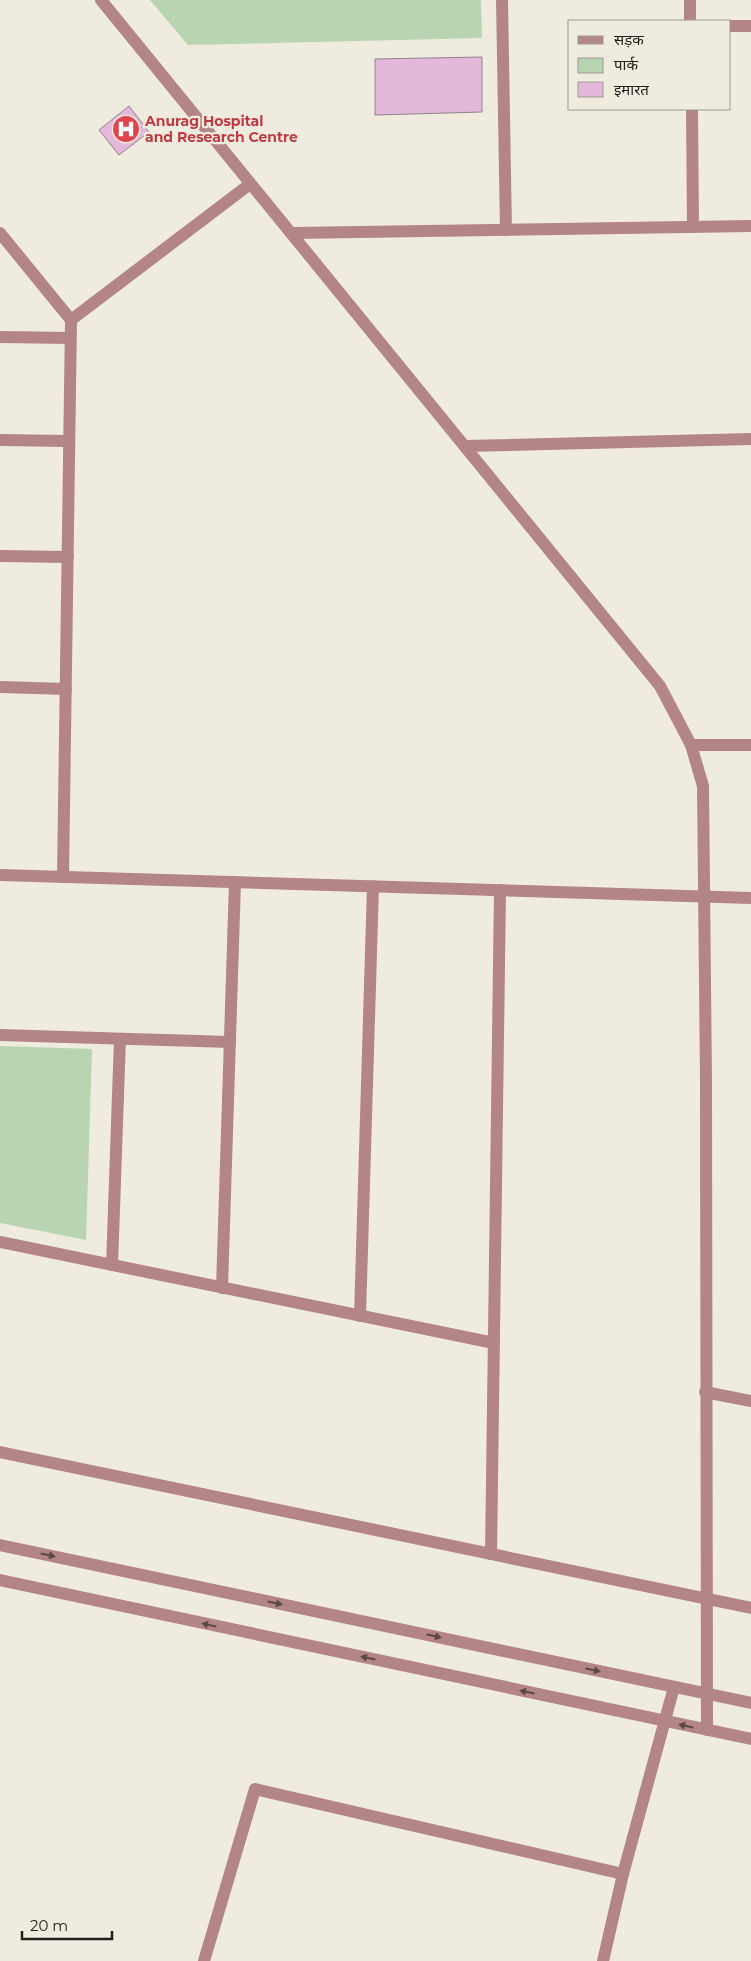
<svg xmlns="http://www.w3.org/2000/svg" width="751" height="1961" viewBox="0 0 751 1961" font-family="Montserrat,'Noto Sans Devanagari',sans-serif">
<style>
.green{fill:#b9d4b0}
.building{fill:#e4b8da;stroke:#8f858c}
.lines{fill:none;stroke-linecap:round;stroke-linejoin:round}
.service{stroke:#b38587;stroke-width:12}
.minor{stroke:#b38587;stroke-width:12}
.tertiary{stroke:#b38587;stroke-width:12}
.oneway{fill:#5b4847}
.labels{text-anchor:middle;stroke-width:4.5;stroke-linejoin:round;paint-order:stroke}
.health-label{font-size:14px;font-weight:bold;fill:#be3a42;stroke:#efebdf;text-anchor:start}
</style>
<rect width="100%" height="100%" fill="#efebdf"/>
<g class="green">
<path d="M150,0H481L482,38L188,45Z"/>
<path d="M0,1046L92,1049L86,1240L0,1223Z"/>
</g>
<g class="building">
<path d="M482,57V112L375,115V59Z"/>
<path d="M129,106L149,132L119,155L99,130Z"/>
</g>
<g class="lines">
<g class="service">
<path d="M71,320L250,184"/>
<path d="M204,1961L255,1789L623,1874"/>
<path d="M603,1961L623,1874L674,1687"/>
</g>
<g class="minor">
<path d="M101,0L660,686L691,745L703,786L706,1081L707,1730"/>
<path d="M502,0L506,230"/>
<path d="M690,0V21"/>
<path d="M730,26H751"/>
<path d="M692,109L693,227"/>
<path d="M0,233L71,320L63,877"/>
<path d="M291,233L751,226"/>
<path d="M0,337L70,338"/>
<path d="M0,440L69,441"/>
<path d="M465,446L751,439"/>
<path d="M0,556L68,557"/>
<path d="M0,687L66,689"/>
<path d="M691,745H751"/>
<path d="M0,875L751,898"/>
<path d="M0,1035L230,1042"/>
<path d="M0,1242L494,1343"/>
<path d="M112,1265L120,1039"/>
<path d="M222,1288L235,882"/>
<path d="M360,1316L373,886"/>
<path d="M705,1392L751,1401"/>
<path d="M0,1452L751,1608"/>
<path d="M491,1554L500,890"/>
</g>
<g class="tertiary">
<path d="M0,1545L751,1703"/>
<path d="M0,1580L751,1739"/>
</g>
</g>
<defs><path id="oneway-solid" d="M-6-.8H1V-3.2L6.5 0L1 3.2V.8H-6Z" transform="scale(1.25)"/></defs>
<g class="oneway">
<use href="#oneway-solid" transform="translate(48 1555) rotate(12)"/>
<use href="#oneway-solid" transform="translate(275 1603) rotate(12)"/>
<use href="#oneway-solid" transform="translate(209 1625) rotate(-168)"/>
<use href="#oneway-solid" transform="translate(434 1636) rotate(12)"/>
<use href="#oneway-solid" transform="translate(368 1658) rotate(-168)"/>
<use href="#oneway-solid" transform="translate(593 1670) rotate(12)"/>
<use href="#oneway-solid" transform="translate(527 1692) rotate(-168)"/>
<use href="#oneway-solid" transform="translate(686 1726) rotate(-168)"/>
</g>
<defs>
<g id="hospital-disc" transform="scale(1.4375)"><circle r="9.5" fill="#e0444e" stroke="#efebdf"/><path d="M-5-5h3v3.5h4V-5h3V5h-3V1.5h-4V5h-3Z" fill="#fff"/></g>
</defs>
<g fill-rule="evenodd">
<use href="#hospital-disc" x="126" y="129"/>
</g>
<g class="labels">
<g class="health-label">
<text x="145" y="126">Anurag Hospital<tspan x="145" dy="16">and Research Centre</tspan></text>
</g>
</g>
<rect x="568" y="20" width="162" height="90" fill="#efebdf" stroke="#9d9a91"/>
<rect x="578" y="36" width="25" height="8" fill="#b38587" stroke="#9d9a91"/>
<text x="614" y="45" font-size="15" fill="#21201c">सड़क</text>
<rect x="578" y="58" width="25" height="15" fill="#b9d4b0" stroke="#9d9a91"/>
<text x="614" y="70" font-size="15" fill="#21201c">पार्क</text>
<rect x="578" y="82" width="25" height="15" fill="#e4b8da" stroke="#9d9a91"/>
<text x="614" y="95" font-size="15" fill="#21201c">इमारत</text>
<path d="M22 1931v8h90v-8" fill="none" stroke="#21201c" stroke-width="2.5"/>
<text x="30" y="1931" font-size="15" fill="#21201c" stroke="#efebdf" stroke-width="4" paint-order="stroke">20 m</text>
</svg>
